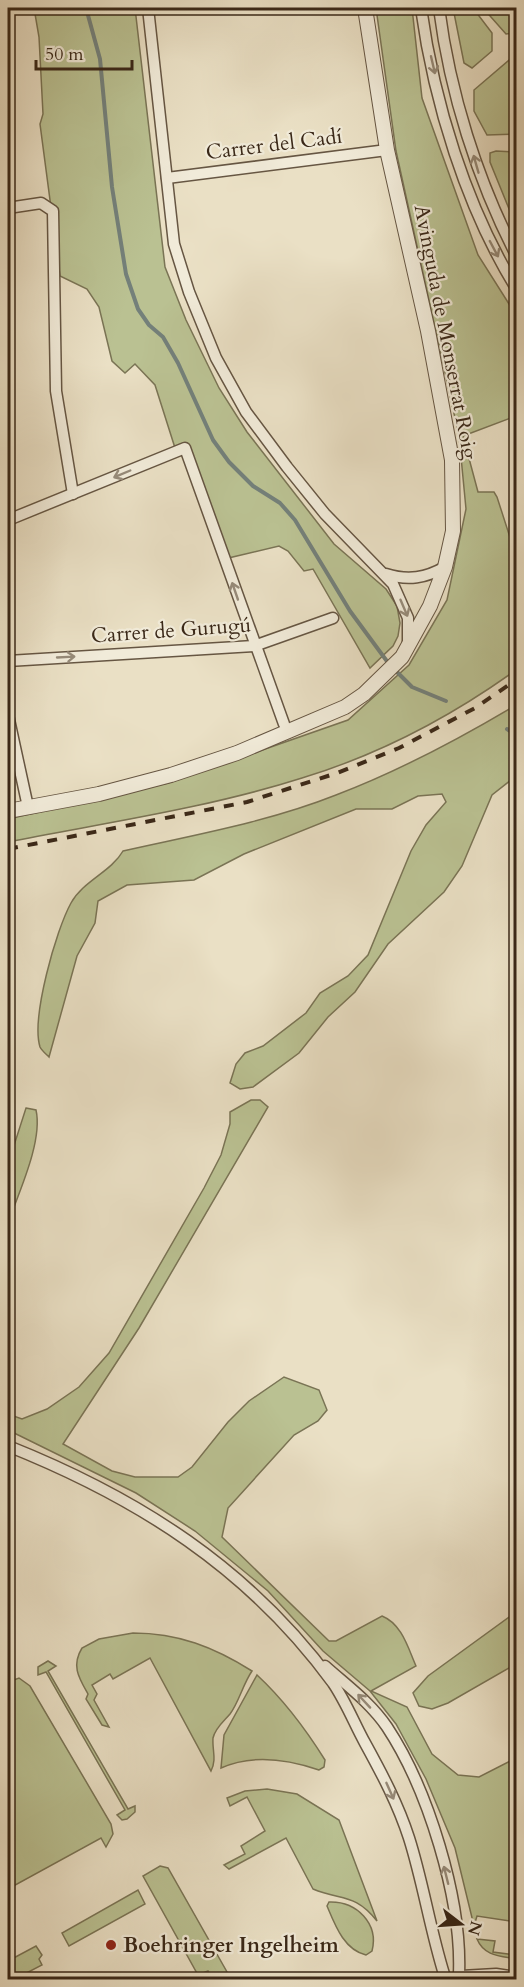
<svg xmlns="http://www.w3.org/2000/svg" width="524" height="1987" viewBox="0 0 524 1987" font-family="Cardo,serif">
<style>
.green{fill:#bac192;stroke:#7a7455;stroke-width:1.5}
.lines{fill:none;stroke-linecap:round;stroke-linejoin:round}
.stream{stroke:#74807a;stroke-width:4}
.minor-casing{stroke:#665643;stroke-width:13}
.tertiary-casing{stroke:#665643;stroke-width:16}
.minor{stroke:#f1ebd9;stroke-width:10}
.tertiary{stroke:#f1ebd9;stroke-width:14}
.rail{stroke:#3a2818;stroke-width:4;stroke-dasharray:10 10;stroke-linecap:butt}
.oneway{stroke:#968a78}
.poi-dot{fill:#8f2418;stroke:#f1ebd9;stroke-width:2}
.labels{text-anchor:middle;stroke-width:4.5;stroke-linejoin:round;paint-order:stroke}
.street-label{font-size:21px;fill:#3a2818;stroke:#f1ebd9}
.poi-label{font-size:21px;font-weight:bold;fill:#3a2818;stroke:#f1ebd9;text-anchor:start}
</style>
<rect width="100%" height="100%" fill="#eae0c5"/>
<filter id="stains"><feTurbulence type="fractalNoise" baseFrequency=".00333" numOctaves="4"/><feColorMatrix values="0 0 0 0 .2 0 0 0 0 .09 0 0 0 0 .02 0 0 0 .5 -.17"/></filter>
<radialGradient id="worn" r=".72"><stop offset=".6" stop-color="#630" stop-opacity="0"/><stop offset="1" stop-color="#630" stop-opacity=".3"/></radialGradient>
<g class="green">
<path d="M34,8H135L165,267L186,320L219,388L247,432L334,544L386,589L397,606L400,623L398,636L393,646L370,668L313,569L304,571L288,551L279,546L224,559L188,453L176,451L155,385L135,364L125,373L112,361L99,307L87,289L60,276L40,124L43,114L39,37Z"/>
<path d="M376,8H412L422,98L478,255L516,315V416L463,436L478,492H494L497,497L516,556V670C452,716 378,755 302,778C208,808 104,823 8,842V819L168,783L348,720L409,665L447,600L466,509L459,436L396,151Z"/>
<path d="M453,8H473L492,33V51L472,68L464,63Z"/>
<path d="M483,8H516V33L506,34Z"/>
<path d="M516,54V134L487,135L474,111V90Z"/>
<path d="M496,151L516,152V226L490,162V153Z"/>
<path d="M516,705V776L492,795L462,866L444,892L388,944L355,992L328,1017L299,1053L253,1087L240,1089L230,1083L236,1064L245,1053L263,1046L306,1013L320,993L348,976L368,955L411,851L426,825L446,802L442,794L418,796L392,809H356L244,854L194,880L127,885L98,901L95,923L77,956L49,1057C46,1054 42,1051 40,1047C31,1018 56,930 71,903C83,881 111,872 123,851C194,835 268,822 336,795C399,771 459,739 516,705Z"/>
<path d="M251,1100H260L268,1107L139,1328L63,1444L112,1471L135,1477H178L192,1467L228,1422L249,1401L284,1377L319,1390L327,1410L318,1421L294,1435L228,1508L222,1537L329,1641H336L382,1616C402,1624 408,1648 416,1666L371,1691L407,1707L432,1754L458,1775L479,1777L516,1758V1922L477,1916L474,1926L455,1848L426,1779L396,1724L370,1691L323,1651L268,1591L195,1531L136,1493L8,1430V1414L22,1419L47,1409L79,1387L109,1353L204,1188L221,1155L230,1124V1112Z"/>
<path d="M26,1108L36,1110C43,1141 19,1192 8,1223V1164Z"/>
<path d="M516,1612V1664L448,1703L432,1709L419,1706L413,1693L428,1676Z"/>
<path d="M133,1633C178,1633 214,1647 252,1671C243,1684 239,1702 230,1714C224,1721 215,1728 213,1738C212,1750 217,1759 211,1771L150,1658L113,1679L110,1674L92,1685L97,1694L94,1700L109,1727L102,1725L86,1699L88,1694C79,1678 71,1666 82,1648L99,1639Z"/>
<path d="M48,1661L56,1666L48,1671L128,1809L135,1806V1812L127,1819L122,1820L117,1815L125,1810L46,1672L38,1675V1667Z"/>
<path d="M257,1675C284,1700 305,1728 325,1760L324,1767L319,1770C287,1759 252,1754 221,1768L224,1735Z"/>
<path d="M19,1678L30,1686L111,1824L113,1834L106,1847L101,1838L8,1889V1682Z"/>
<path d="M267,1789L297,1794L339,1820L377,1921C355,1893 342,1901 313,1889L286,1838L229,1869L224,1865L245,1854L241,1846L265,1831L247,1797L230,1806L227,1798L245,1791Z"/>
<path d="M160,1866L168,1868L231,1979H213L208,1971L198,1975L143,1876Z"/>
<path d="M138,1890L145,1904L69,1946L62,1933Z"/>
<path d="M329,1902C357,1901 379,1924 372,1951L366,1955C344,1950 335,1925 327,1906Z"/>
<path d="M477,1939L495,1941L493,1952L516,1955V1959C500,1956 484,1956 477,1939Z"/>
<path d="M36,1946L42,1955L39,1959L42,1965L15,1979H8V1961Z"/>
</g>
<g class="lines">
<g class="stream">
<path d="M86,8L100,59L112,187L126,274L138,309L149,325L163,337L178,363L213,440L229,462L253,486L280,503L295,520L350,611L389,664"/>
<path d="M394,669L412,687L446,701"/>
<path d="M507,729L516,735"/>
</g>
<g class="minor-casing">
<g id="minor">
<path d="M148,8L174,244L189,292L216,358L246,412L287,467L325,514L393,584L408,618V643"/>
<path d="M421,8C434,102 466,207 516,288"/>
<path d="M439,8C450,93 477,179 516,255"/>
<path d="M167,178L387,150"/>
<path d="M8,208L41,203L53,211L56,391L73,494"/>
<path d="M8,520L185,448L284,724"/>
<path d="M386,574C408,581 426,578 445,567"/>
<path d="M8,661L254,646L333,618"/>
<path d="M8,715L28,807"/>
<path d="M8,1446C138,1498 249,1568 333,1683C346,1702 354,1723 365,1743C382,1774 398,1804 409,1838C423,1882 430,1929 444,1974"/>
<path d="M325,1666C346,1685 370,1702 387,1727C428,1789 462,1899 459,1974"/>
<path d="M461,1976L496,1974L516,1977"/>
</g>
</g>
<g class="tertiary-casing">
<path id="tertiary" d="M8,811L99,794L171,775L237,753L345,707L364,694L402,657L430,606L445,567L453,531L452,460L428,331L387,150L365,8"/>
</g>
<use href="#minor" class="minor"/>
<use href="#tertiary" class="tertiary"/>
<path class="rail" d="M8,849L247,802L337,773L399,748L475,708L516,680"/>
</g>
<defs><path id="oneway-shaft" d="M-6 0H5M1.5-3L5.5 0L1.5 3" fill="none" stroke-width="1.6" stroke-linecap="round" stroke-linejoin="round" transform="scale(1.5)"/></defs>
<g class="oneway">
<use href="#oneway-shaft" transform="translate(433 65) rotate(77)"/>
<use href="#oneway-shaft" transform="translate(476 164) rotate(-106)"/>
<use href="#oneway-shaft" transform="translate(494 249) rotate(62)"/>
<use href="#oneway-shaft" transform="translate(122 474) rotate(157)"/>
<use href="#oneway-shaft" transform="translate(235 591) rotate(-109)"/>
<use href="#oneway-shaft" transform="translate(404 608) rotate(67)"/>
<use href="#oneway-shaft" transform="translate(66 657) rotate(-3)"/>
<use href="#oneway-shaft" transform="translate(364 1701) rotate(-133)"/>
<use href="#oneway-shaft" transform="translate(390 1791) rotate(66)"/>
<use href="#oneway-shaft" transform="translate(446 1875) rotate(-104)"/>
</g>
<circle class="poi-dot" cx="111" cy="1945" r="6"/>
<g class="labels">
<g class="street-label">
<text transform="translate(274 144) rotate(-7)" y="7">Carrer del Cadí</text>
<text transform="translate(446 332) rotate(79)" y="7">Avinguda de Monserrat Roig</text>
<text transform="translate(171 630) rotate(-4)" y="7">Carrer de Gurugú</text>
</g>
<g class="poi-label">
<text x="123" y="1952">Boehringer Ingelheim</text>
</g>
</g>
<rect width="524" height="1987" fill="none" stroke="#eae0c5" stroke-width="30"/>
<rect x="9" y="9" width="506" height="1969" fill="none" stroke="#3a2818" stroke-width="3"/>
<rect x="15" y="15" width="494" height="1957" fill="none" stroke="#3a2818" stroke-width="1.5"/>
<g transform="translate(461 1924) rotate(107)" stroke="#f1ebd9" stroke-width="4.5" paint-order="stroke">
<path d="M0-4.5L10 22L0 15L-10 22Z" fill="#3a2818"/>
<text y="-9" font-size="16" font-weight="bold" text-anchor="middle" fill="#3a2818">N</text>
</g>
<path d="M36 60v9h96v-9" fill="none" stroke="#3a2818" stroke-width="3"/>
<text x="45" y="60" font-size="18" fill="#3a2818" stroke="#f1ebd9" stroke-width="4.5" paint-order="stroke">50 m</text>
<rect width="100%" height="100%" filter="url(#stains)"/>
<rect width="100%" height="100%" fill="url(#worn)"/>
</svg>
